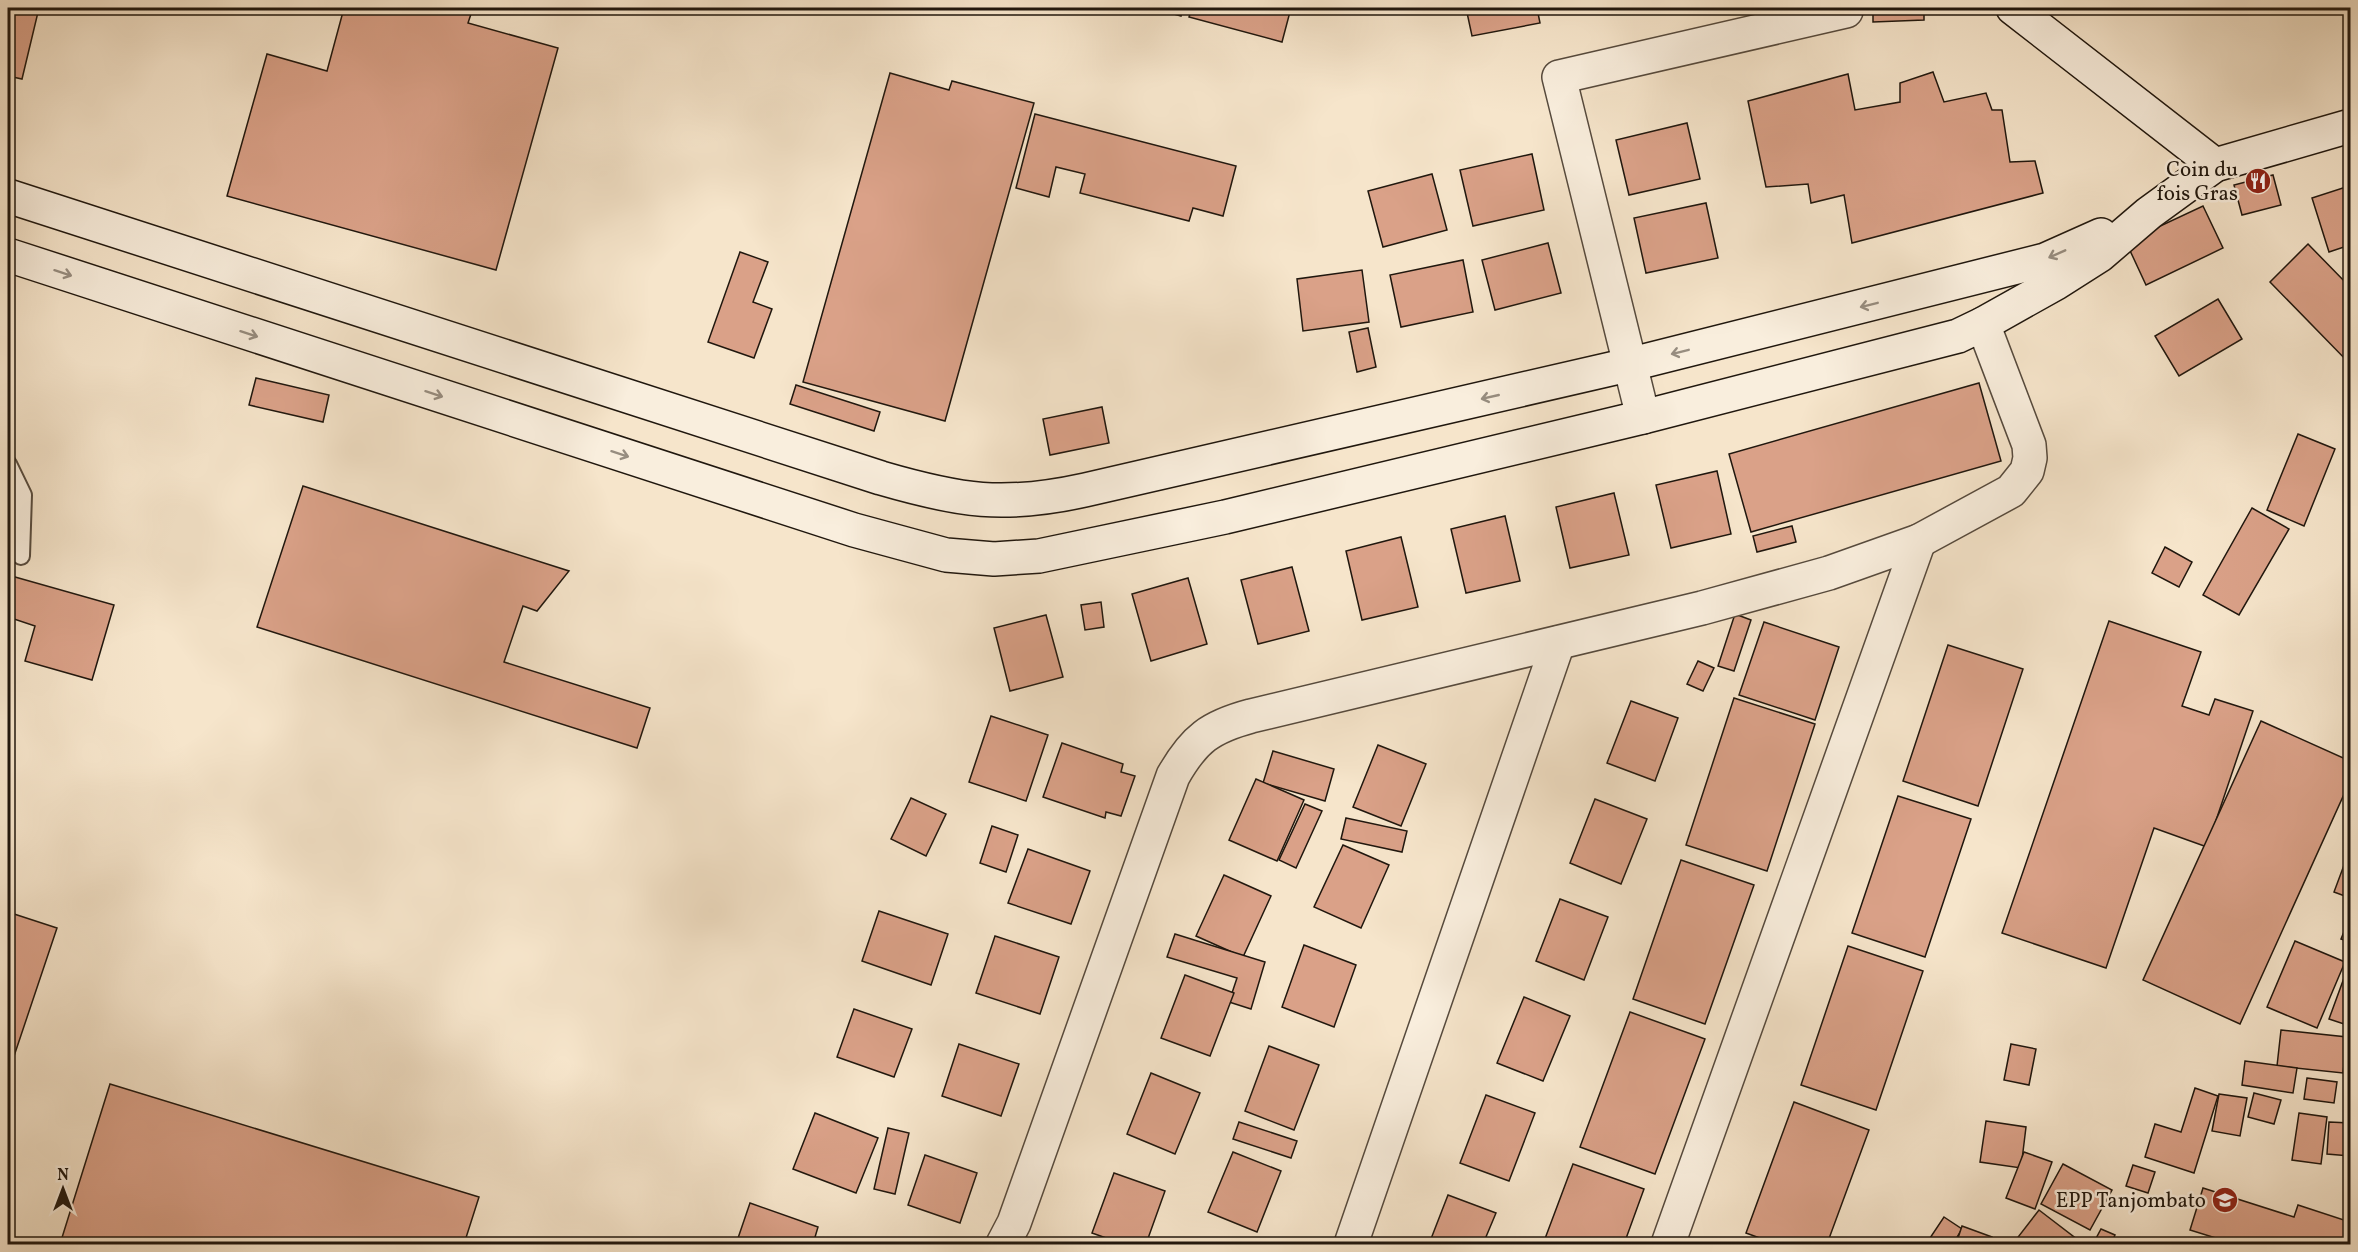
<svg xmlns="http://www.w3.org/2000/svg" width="2358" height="1252" viewBox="0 0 2358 1252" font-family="Vollkorn,serif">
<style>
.building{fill:#daa188;stroke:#20170e;stroke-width:1.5}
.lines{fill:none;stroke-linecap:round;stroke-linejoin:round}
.lane-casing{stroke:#564a3d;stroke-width:20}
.street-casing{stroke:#564a3d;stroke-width:36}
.secondary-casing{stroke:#20170e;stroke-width:36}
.lane{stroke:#f9eedd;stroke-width:16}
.street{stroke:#f9eedd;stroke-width:33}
.secondary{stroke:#f9eedd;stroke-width:33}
.oneway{stroke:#978d80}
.labels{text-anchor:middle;stroke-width:5;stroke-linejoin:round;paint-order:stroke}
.poi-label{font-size:21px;fill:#20170e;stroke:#f9eedd;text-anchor:end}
</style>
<rect width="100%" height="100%" fill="#f6e5cb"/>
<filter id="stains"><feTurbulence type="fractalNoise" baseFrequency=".00333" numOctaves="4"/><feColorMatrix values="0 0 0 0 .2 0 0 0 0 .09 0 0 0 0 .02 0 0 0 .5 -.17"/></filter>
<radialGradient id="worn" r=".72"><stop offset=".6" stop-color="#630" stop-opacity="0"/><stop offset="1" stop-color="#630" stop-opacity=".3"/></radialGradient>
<g class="building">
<path d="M8,8H39L22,79L8,76Z"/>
<path d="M283,8H311V11Z"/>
<path d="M344,8H473L468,23L558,48L496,270L227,196L267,54L327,71Z"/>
<path d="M1153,8H1183L1181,16Z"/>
<path d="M1192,8H1291L1282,42L1189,17Z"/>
<path d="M1466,8H1537L1540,23L1472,36Z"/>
<path d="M1584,8H1603L1585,12Z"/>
<path d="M1873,8H1924V20L1873,22Z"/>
<path d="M1933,72L1944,102L1986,93L1992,110H2002L2010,162L2035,161L2043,193L1852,243L1844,195L1811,203L1808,184L1766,187L1748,101L1848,74L1855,110L1900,102V83Z"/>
<path d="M890,73L949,90L952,81L1034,103L945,421L803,382Z"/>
<path d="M1035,114L1236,166L1223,216L1193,208L1189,221L1080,193L1085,174L1056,167L1049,197L1016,188Z"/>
<path d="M1687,123L1700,179L1629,195L1616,140Z"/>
<path d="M1532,154L1544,210L1473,226L1460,170Z"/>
<path d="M2350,166V188L2344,168Z"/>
<path d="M1432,174L1447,230L1383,247L1368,191Z"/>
<path d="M2273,175L2281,205L2242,215L2234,185Z"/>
<path d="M2349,186L2350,245L2329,252L2312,198Z"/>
<path d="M1706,203L1718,258L1646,273L1634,218Z"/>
<path d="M2203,206L2223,248L2146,285L2126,242Z"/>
<path d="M1548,243L1561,293L1495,310L1482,260Z"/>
<path d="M2308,244L2350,287V364L2270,282Z"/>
<path d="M740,252L768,262L753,302L772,309L754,358L708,342Z"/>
<path d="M1463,260L1473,312L1401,327L1390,275Z"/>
<path d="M1362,270L1369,322L1303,331L1297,279Z"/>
<path d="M2218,299L2242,339L2179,376L2155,336Z"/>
<path d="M1368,328L1376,367L1357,372L1349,332Z"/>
<path d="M256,378L329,395L323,422L249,405Z"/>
<path d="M1979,383L2001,461L1751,532L1729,454Z"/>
<path d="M796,385L880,412L874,431L790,404Z"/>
<path d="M1102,407L1109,443L1050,455L1043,419Z"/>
<path d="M2298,434L2335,449L2304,526L2267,510Z"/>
<path d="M1717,471L1731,534L1671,548L1656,485Z"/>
<path d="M303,486L569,571L537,611L523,606L504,662L650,708L637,748L257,627Z"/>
<path d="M1614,493L1629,555L1570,568L1556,507Z"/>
<path d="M2252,508L2289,529L2239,615L2203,595Z"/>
<path d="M1505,516L1520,581L1466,593L1451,529Z"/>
<path d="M1792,526L1796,542L1757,552L1753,536Z"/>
<path d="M1401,537L1418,607L1362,620L1346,551Z"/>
<path d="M2165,547L2192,562L2179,587L2152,573Z"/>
<path d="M1292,567L1309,631L1258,644L1241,580Z"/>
<path d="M8,575L114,605L92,680L25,661L35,626L8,617Z"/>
<path d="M1188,578L1207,644L1151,661L1132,594Z"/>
<path d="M1101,602L1104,627L1085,630L1081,605Z"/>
<path d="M1735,614L1751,620L1734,671L1718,666Z"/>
<path d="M1046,615L1063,677L1010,691L994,628Z"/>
<path d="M2109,621L2201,652L2182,706L2209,715L2215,699L2253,711L2207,847L2154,828L2106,968L2002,933Z"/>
<path d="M1764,622L1839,647L1815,720L1739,695Z"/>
<path d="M1948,645L2023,669L1978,806L1903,781Z"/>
<path d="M1698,661L1714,668L1703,691L1687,684Z"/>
<path d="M1734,698L1815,724L1767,871L1686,845Z"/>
<path d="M1631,701L1678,718L1655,781L1607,763Z"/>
<path d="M991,716L1048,735L1026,801L969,782Z"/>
<path d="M2261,721L2350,761V781L2240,1024L2143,980Z"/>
<path d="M1062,743L1123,764L1121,772L1135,776L1121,816L1106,812L1105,818L1043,797Z"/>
<path d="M1378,745L1426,764L1401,826L1353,807Z"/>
<path d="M1273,751L1334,769L1325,801L1263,783Z"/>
<path d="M1256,779L1304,800L1277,861L1229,840Z"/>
<path d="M1898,796L1971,819L1925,957L1852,933Z"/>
<path d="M911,798L946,814L926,856L891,839Z"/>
<path d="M1595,799L1647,819L1621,884L1570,863Z"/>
<path d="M1305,804L1322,811L1296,868L1279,860Z"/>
<path d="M1346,818L1407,831L1402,852L1341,839Z"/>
<path d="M992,826L1018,835L1006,872L980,863Z"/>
<path d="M1343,845L1389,865L1361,928L1314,907Z"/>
<path d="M1028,849L1090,871L1071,924L1008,903Z"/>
<path d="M2350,849V898L2334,892Z"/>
<path d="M1681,860L1754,885L1705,1024L1633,999Z"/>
<path d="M1224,875L1271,896L1243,957L1196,936Z"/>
<path d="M1560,899L1608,917L1584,980L1536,961Z"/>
<path d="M879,911L948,934L931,985L862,961Z"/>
<path d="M8,912L57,928L8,1074Z"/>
<path d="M2350,917V942L2341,939Z"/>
<path d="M1175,934L1265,962L1251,1009L1229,1002L1237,978L1167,957Z"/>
<path d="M995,936L1059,957L1040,1014L976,993Z"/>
<path d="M2295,941L2345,962L2317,1028L2267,1007Z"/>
<path d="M1304,945L1356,965L1334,1027L1282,1007Z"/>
<path d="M1848,946L1923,971L1876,1110L1801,1085Z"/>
<path d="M1185,975L1234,993L1210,1056L1161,1038Z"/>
<path d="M2344,978L2350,980V1026L2329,1019Z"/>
<path d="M1524,997L1570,1016L1543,1081L1497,1063Z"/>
<path d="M854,1009L912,1029L894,1077L837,1057Z"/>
<path d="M1630,1012L1705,1039L1655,1174L1580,1147Z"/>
<path d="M2281,1030L2347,1037L2343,1073L2277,1066Z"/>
<path d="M959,1044L1019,1064L1001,1116L942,1096Z"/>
<path d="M2011,1044L2036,1049L2029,1085L2004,1080Z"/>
<path d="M1269,1046L1319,1065L1294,1130L1245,1111Z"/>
<path d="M2245,1061L2297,1068L2293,1093L2242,1085Z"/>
<path d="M1151,1073L1200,1093L1175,1154L1127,1134Z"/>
<path d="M2307,1078L2337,1082L2334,1103L2304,1099Z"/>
<path d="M110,1084L479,1197L464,1244H60Z"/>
<path d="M2195,1088L2218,1096L2194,1173L2145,1157L2155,1124L2181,1132Z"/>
<path d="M2254,1093L2281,1100L2274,1124L2248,1117Z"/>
<path d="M2219,1094L2247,1098L2240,1136L2212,1131Z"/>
<path d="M1486,1095L1535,1113L1509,1181L1460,1163Z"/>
<path d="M1794,1102L1869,1130L1827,1244H1776L1746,1233Z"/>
<path d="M815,1113L878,1138L856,1193L793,1169Z"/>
<path d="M2299,1113L2327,1117L2321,1164L2292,1160Z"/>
<path d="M1986,1121L2026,1127L2021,1168L1980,1162Z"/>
<path d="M1239,1122L1297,1141L1291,1158L1233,1139Z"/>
<path d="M2329,1122L2350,1123V1156L2327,1154Z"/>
<path d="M888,1128L909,1133L895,1194L874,1189Z"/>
<path d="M1233,1152L1281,1171L1257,1232L1208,1212Z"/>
<path d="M2024,1152L2052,1162L2035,1209L2006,1198Z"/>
<path d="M925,1155L977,1173L960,1223L908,1205Z"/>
<path d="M1573,1164L1644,1189L1624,1244H1543Z"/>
<path d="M2063,1164L2112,1190L2090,1230L2041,1204Z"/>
<path d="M2133,1165L2155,1172L2148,1193L2126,1186Z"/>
<path d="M1114,1173L1165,1191L1146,1244H1123L1092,1233Z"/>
<path d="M2203,1188L2294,1217L2298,1205L2350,1222V1244H2235L2190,1230Z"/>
<path d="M1448,1195L1496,1213L1483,1244H1429Z"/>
<path d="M750,1203L818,1227L813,1244H736Z"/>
<path d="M2039,1210L2078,1240L2075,1244H2019L2015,1241Z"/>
<path d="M1944,1217L1962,1229L1953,1244H1926Z"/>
<path d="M1962,1226L1992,1237L1989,1244H1956Z"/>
<path d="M2101,1229L2115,1235L2111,1244H2093Z"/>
</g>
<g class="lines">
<g class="lane-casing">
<path id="lane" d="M8,464L23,495L21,556"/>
</g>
<g class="street-casing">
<g id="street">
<path d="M1643,417L1559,77L1846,11"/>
<path d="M1003,1244L1014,1223L1173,776C1194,739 1210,727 1251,716L1702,608L1829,573L1919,541L2011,491L2027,471L2030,458L2029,445L1983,324"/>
<path d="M1351,1244L1558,643"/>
<path d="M1668,1244L1919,541"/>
</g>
</g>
<g class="secondary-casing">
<g id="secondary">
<path d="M2013,8L2215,165"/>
<path d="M8,196L881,478C960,501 1003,508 1085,490L1628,365L2045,260L2101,235"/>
<path d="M8,255L854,530L946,555L994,559L1039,556L1225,517L1643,417L1958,336L1983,324L2056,283L2100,255L2149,213L2215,165L2350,126"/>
</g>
</g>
<use href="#lane" class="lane"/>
<use href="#street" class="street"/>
<use href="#secondary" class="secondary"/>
</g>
<defs><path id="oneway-shaft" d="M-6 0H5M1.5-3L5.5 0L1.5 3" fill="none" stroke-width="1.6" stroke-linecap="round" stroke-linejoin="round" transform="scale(1.5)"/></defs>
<g class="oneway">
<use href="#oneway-shaft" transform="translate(2057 254) rotate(156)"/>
<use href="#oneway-shaft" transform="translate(63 273) rotate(18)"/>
<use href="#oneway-shaft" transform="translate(1869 305) rotate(166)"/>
<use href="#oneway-shaft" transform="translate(249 334) rotate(18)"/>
<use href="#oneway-shaft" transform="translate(1680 352) rotate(166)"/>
<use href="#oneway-shaft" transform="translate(434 394) rotate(18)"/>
<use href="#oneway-shaft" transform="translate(1490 397) rotate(167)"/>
<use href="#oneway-shaft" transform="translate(620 454) rotate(18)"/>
</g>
<defs>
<g id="restaurant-disc" transform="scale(1.35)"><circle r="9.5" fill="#8f2418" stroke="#f9eedd"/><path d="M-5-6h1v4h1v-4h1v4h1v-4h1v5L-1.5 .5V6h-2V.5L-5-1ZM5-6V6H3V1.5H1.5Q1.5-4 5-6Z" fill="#fff"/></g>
<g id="school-disc" transform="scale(1.35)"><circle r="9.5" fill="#8f2418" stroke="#f9eedd"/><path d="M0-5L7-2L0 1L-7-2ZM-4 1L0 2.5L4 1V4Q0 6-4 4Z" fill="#fff"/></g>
</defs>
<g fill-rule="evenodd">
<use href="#restaurant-disc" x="2258" y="181"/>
<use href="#school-disc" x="2225" y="1200"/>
</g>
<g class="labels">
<g class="poi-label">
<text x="2238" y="176">Coin du<tspan x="2238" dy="24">fois Gras</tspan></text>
<text x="2206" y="1207">EPP Tanjombato</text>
</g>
</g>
<rect width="2358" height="1252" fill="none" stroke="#f6e5cb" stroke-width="30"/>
<rect x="9" y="9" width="2340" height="1234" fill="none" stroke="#20170e" stroke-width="3"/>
<rect x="15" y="15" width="2328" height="1222" fill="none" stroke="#20170e" stroke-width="1.5"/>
<g transform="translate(63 1189)" stroke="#f9eedd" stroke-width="4.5" paint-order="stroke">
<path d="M0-4.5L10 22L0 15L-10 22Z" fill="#20170e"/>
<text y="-9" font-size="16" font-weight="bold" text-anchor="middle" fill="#20170e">N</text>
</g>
<rect width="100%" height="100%" filter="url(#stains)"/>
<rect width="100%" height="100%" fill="url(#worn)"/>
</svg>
